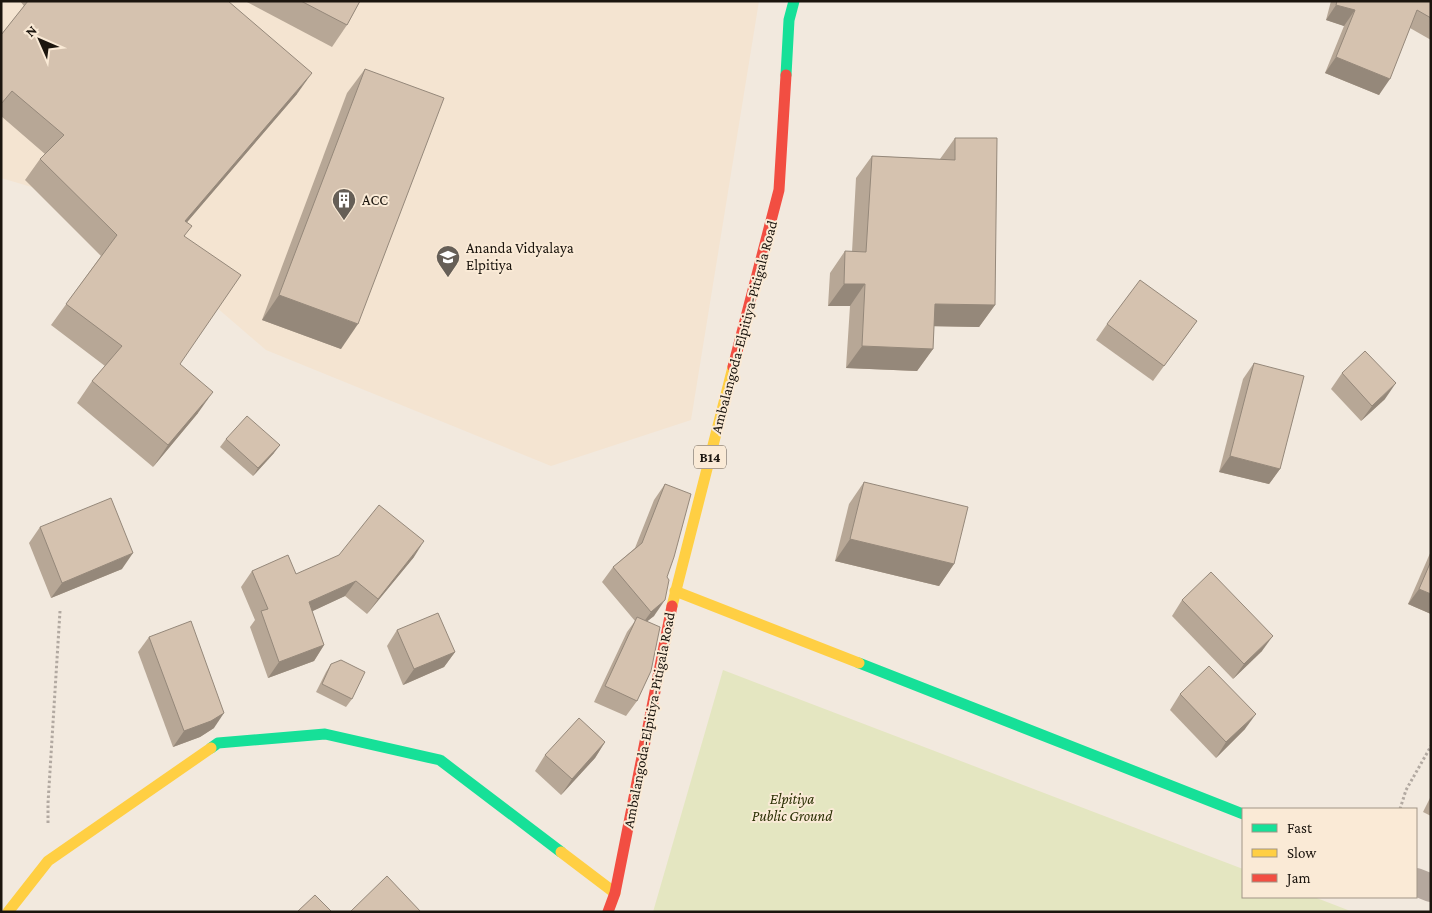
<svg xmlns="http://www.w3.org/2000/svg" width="1432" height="913" viewBox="0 0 1432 913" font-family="'Crimson Pro',serif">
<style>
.built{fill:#f4e4d1}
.green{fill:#e4e6c1}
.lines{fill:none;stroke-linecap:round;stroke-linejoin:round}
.path{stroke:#b2a9a1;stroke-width:3;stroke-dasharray:2.5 2.5;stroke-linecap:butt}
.street{stroke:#b5a89e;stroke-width:28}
.fast{stroke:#16e098;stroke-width:11}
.slow{stroke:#ffcf43;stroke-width:11}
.jam{stroke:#f24e42;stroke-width:11}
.wall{fill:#b7a796}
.shaded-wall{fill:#95887a}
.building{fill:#d5c2af;stroke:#95887a}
.labels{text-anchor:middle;stroke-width:4;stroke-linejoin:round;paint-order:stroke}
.shield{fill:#faead6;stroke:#5e554a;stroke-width:1}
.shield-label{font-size:14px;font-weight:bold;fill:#1b150e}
.poi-label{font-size:15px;fill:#1b150e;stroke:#faead6;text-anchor:start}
.street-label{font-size:15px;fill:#1b150e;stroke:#faead6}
.park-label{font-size:15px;font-style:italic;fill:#2a2f03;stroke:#faead6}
</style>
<rect width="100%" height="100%" fill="#f2e9de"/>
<path class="built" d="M1,1H759L691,420L551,466L266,350L100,207L1,178Z"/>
<path class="green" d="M723,670L1243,869V897H1314L1353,912H653Z"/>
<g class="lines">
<g class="path">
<path d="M1400,809L1406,790L1431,746"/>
<path d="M48,823V803L60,611"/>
</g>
<path class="street" d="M1416,882L1431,888"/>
<g class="fast">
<path d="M786,75L789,20L794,1"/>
<path d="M859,663L1243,814"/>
<path d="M211,748L218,743L325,734L440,760L561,852"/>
</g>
<g class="slow">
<path d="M675,591L859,663"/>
<path d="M672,606L733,367"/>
<path d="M561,852L615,893"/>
<path d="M8,912L48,861L211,748"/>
</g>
<g class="jam">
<path d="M733,367L779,190L786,75"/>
<path d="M608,912L615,893L672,606"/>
</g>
</g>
<g class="wall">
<path d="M20,1H228L297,94L187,222L185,236L180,364L198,413L153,467L77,403L92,381L105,366L51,325L101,256L25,180L40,159L45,154L1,116V35L24,6Z"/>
<path d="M245,1H360L347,25L332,47Z"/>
<path d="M1331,1H1431V40L1410,28L1379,95L1325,73L1344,26L1326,20Z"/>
<path d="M365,69L341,349L262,320L347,93Z"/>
<path d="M955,138L995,305L979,327L934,326L933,349L917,371L846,368L850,306H828L830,273L845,251L852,252L856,178L872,156L940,159Z"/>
<path d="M1197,321L1153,381L1096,340L1107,324Z"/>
<path d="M1254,363L1280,469L1269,484L1219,472L1243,379Z"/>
<path d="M1342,373L1385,399L1361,421L1331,389Z"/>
<path d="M226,439L274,453L253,476L220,447Z"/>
<path d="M864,482L954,564L939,586L835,561L849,504Z"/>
<path d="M665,484L667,577L654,616L647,621L637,701L626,716L594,702L627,632L635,621L602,582L613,567L635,548L654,500Z"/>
<path d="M40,527L122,569L51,598L29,543Z"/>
<path d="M1431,551V614L1408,604Z"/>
<path d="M414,557L367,614L345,596L312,611L324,645L314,661L268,678L250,627L255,620L241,587L252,571L296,574Z"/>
<path d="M1182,600L1262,651L1233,679L1172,616Z"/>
<path d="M397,630L455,652L444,667L403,685L387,646Z"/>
<path d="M149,637L214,728L200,737L173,747L138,652Z"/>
<path d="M331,664L352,699L346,707L316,692L326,672Z"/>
<path d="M1180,694L1245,729L1216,758L1170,710Z"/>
<path d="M605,742L595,758L561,795L535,771L545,755Z"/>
<path d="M1431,796V816L1423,812Z"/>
</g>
<g class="shaded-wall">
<path d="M1336,5L1355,10L1344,26L1326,20Z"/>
<path d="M1336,57L1390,79L1379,95L1325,73Z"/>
<path d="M312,73L297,94L170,242L185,221Z"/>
<path d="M844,284H865L850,306H828Z"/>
<path d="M279,295L358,324L341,349L262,320Z"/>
<path d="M935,304L995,305L979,327L920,326Z"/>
<path d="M862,346L933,349L917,371L846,368Z"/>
<path d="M1396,383L1385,399L1361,421L1372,406Z"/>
<path d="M213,392L198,413L153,467L168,445Z"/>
<path d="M280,445L274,453L253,476L258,468Z"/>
<path d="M1230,456L1280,469L1269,484L1219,472Z"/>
<path d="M850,539L954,564L939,586L835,561Z"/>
<path d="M424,541L414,557L367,614L378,599Z"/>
<path d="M133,553L122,569L51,598L62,583Z"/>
<path d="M356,581L345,596L298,618L309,602Z"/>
<path d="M1419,589L1431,594V614L1408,604Z"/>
<path d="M665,600L654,616L640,627L651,612Z"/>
<path d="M1273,636L1262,651L1233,679L1244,664Z"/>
<path d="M324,645L314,661L268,678L279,662Z"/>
<path d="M455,652L444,667L403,685L414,669Z"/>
<path d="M224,713L214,728L200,737L173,747L184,731Z"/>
<path d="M1256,714L1245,729L1216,758L1226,742Z"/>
<path d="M605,742L595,758L561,795L572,779Z"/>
</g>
<g class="building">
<path d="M28,1H228L312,73L185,221L192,226L184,236L241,275L180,364L213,392L168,445L92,381L122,346L66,304L117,235L40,159L64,135L12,91L1,104V35Z"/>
<path d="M301,1H360L347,25Z"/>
<path d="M1337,1H1431V18L1417,10L1390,79L1336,57L1355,10L1336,5Z"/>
<path d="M365,69L444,98L358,324L279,295Z"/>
<path d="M955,138H997L995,305L935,304L933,349L862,346L865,284H844L845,251L866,252L872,156L955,160Z"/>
<path d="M1140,280L1197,321L1164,366L1107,324Z"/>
<path d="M1365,351L1396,383L1372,406L1342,373Z"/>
<path d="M1254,363L1304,376L1280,469L1230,456Z"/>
<path d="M247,416L280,445L258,468L226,439Z"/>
<path d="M864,482L968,507L954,564L850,539Z"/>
<path d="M665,484L691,494L674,557L667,577L669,580L665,600L651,612L613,567L642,543Z"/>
<path d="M111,498L133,553L62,583L40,527Z"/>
<path d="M379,505L424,541L378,599L356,581L309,602L324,645L279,662L261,611L268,609L252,571L288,555L296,574L339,555Z"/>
<path d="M1431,561V594L1419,589Z"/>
<path d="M1211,572L1273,636L1244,664L1182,600Z"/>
<path d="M438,613L455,652L414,669L397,630Z"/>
<path d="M637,617L660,627L651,671L637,701L605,686Z"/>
<path d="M191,621L224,713L211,721L184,731L149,637Z"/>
<path d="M341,660L365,672L352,699L322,684L331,664Z"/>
<path d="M1209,666L1256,714L1226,742L1180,694Z"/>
<path d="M579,718L605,742L572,779L545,755Z"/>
<path d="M387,876L421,912H350Z"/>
<path d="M315,895L332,912H297Z"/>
</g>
<defs>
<g id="building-pin" transform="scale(1.25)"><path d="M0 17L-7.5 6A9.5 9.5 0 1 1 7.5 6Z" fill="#665f57" stroke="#faead6"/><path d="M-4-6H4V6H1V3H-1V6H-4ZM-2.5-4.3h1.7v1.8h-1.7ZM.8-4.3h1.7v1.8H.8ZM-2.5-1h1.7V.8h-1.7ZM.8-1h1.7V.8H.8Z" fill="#fff"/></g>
<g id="school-pin" transform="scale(1.25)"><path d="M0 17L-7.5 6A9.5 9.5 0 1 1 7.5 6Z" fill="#665f57" stroke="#faead6"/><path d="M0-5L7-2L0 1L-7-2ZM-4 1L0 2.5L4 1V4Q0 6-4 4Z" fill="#fff"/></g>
</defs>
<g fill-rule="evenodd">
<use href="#building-pin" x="344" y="200"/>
<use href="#school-pin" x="448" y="257"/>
</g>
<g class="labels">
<rect class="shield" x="694" y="445.5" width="32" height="23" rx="4"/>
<g class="shield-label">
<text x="710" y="462">B14</text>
</g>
<g class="poi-label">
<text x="362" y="205">ACC</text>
<text x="466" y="253">Ananda Vidyalaya<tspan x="466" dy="17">Elpitiya</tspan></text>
</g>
<g class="street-label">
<text transform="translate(744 327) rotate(-75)" y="5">Ambalangoda-Elpitiya-Pitigala Road</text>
<text transform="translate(649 720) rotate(-79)" y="5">Ambalangoda-Elpitiya-Pitigala Road</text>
</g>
<g class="park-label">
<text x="792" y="804">Elpitiya<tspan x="792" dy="17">Public Ground</tspan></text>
</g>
</g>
<rect width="1432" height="913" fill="none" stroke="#1b150e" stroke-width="5"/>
<rect x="1242" y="808" width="175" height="90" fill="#faead6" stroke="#a19586"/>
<rect x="1252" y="824" width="25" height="8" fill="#16e098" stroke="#a19586"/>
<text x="1287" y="833" font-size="15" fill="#1b150e">Fast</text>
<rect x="1252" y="849" width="25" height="8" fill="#ffcf43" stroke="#a19586"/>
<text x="1287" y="858" font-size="15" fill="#1b150e">Slow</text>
<rect x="1252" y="874" width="25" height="8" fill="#f24e42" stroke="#a19586"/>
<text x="1287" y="883" font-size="15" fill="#1b150e">Jam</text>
<g transform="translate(40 40) rotate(315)" stroke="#faead6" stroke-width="4" paint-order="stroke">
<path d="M0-4L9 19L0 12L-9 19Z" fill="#1b150e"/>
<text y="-8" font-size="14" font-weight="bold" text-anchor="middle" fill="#1b150e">N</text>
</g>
</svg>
